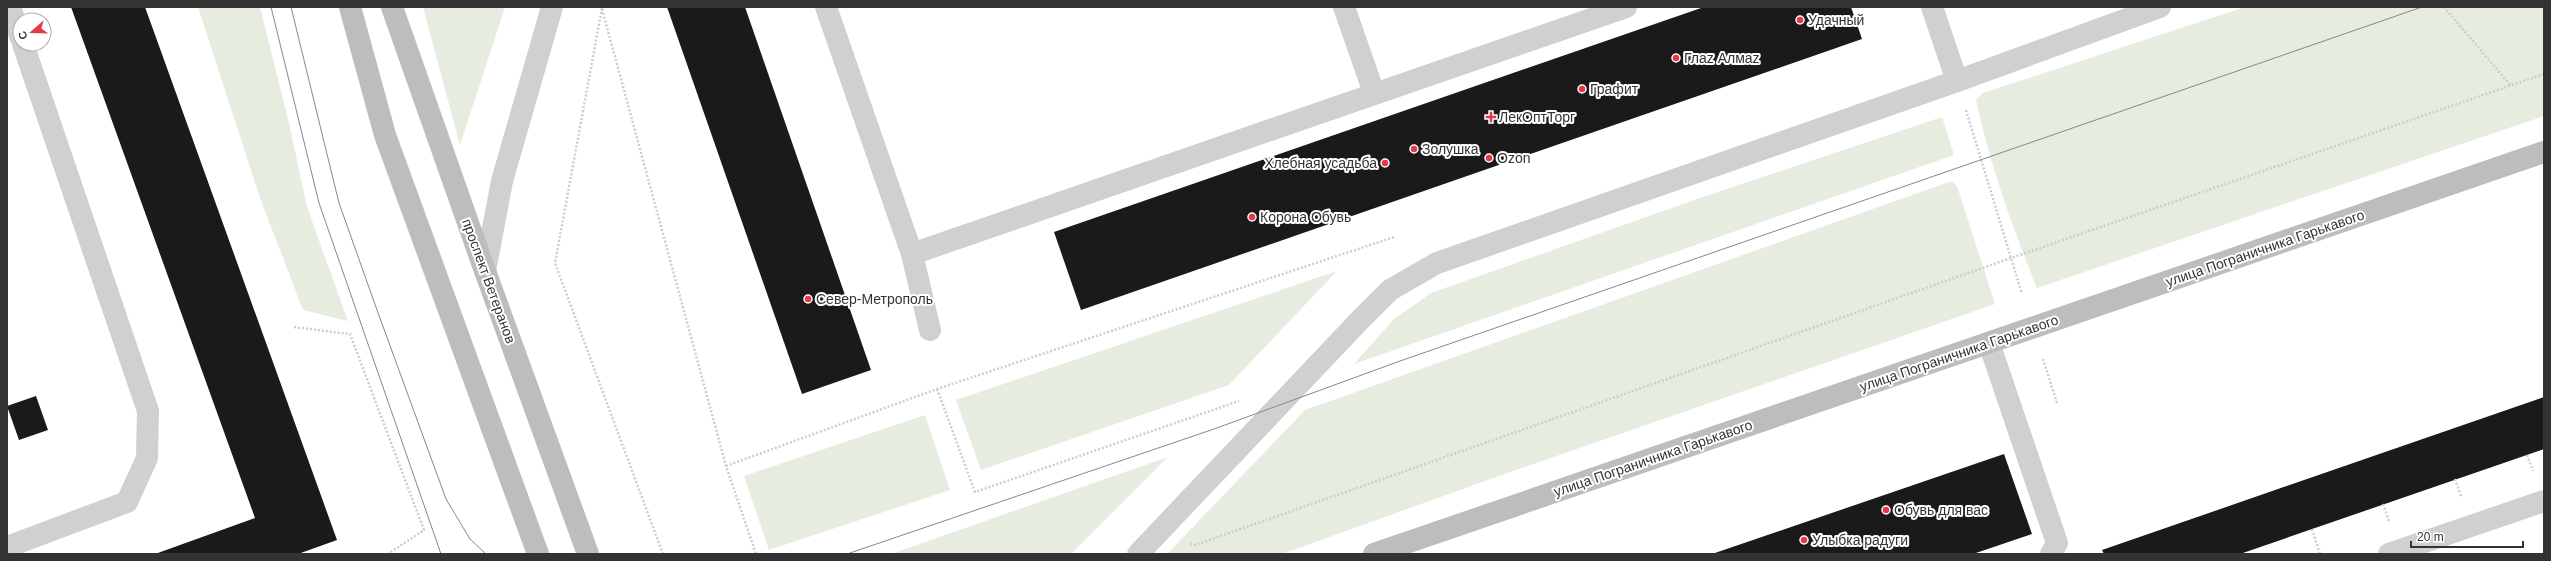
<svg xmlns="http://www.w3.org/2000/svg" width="2551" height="561" viewBox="0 0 2551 561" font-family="Helvetica,sans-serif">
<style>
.green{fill:#e6ecdf}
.building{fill:#1a1a1a}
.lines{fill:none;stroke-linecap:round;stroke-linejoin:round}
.path{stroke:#cdcdcd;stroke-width:2.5;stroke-dasharray:2 2;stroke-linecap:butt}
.lane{stroke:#d0d0d0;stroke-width:22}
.street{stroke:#d0d0d0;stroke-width:22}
.secondary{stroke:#bdbdbd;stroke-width:22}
.tram{stroke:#888;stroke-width:1}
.poi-dot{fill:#e63946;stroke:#fff;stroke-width:1.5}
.labels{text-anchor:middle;stroke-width:4;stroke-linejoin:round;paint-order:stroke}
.poi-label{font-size:14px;fill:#333;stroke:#fff;text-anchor:start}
.street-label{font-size:14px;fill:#333;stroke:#fff}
</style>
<rect width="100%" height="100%" fill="#fff"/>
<g class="green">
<path d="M198,7H260L289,123L307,207L348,321L303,310L260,198Z"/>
<path d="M423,7H505L460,145Z"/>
<path d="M2245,7H2544V116L2037,288C2012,227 1990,164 1976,100L1983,93Z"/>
<path d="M1942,117L1954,155L1354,364L1394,319L1431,293L1700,198Z"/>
<path d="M1952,181L1957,186L1995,304L1510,472L1282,554H1167L1305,410Z"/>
<path d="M1337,271L1229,385L981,470L956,400Z"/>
<path d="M925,415L950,490L769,550L744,476Z"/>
<path d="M1168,457L1071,554H891Z"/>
</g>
<g class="building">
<path d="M71,7H145L337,540L298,554H155L255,518Z"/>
<path d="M667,7H745L871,370L802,394Z"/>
<path d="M1704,7H1851L1862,39L1081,310L1054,232Z"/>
<path d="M36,396L48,430L19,440L7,406Z"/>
<path d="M2544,397V449L2240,554H2104L2102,550Z"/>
<path d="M2004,454L2032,534L1973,554H1712Z"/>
</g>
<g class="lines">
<g class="path">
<path d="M2444,7L2511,86"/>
<path d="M602,8L555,263L663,554"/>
<path d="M602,9L726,466L756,554"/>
<path d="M1966,110L2022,294"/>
<path d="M294,327L350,334L424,530L388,554"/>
<path d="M2043,359L2057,403"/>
<path d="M937,389L975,492L1239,401"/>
<path d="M2527,455L2533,471"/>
<path d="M726,466L937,389L1394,237"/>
<path d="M2455,479L2461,496"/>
<path d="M2383,504L2389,521"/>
<path d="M2312,529L2320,554"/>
<path d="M1190,544L1195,545L2011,258L2544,74"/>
</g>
<g class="lane">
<path d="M10,7L20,36"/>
<path d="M826,7L912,254L930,330"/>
<path d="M1344,7L1374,93"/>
<path d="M1932,7L1957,81"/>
<path d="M912,254L1626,7"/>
<path d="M1989,343L2057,543L2051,554"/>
<path d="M7,547L127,502L147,458L148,411L23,44"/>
<path d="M2389,554L2544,501"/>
</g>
<g class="street">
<path d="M485,271L502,181L552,7"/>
<path d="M1138,554L1360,320L1390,290L1437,263L1957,81L2160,7"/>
</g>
<g class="secondary">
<path d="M350,7L385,135L538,554"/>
<path d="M392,7L485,271L588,554"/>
<path d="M1374,554L2544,152"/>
</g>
<g class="tram">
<path d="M271,7L319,203L441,554"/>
<path d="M291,7L339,203L377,310L446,499L470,539L486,554"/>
<path d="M847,554L1214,429L1400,361L2422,7"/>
</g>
</g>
<g class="poi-dot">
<circle cx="1800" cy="20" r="4"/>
<circle cx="1676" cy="58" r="4"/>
<circle cx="1582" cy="89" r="4"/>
<path d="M1489 111h4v4h4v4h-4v4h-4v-4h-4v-4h4z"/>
<circle cx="1414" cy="149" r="4"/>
<circle cx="1489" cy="158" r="4"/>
<circle cx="1385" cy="163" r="4"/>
<circle cx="1252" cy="217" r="4"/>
<circle cx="808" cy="299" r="4"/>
<circle cx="1886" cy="510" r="4"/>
<circle cx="1804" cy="540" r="4"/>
</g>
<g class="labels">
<g class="poi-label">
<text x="1808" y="25">Удачный</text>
<text x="1684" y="63">Глаz Алмаz</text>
<text x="1590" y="94">Графит</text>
<text x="1499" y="122">ЛекОптТорг</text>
<text x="1422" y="154">Золушка</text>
<text x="1497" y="163">Ozon</text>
<text x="1377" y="168" text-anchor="end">Хлебная усадьба</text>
<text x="1260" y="222">Корона Обувь</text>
<text x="816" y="304">Север-Метрополь</text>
<text x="1894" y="515">Обувь для вас</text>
<text x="1812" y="545">Улыбка радуги</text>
</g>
<g class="street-label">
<text transform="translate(2265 248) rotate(-19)" y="5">улица Пограничника Гарькавого</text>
<text transform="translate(489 281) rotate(70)" y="5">проспект Ветеранов</text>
<text transform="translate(1959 353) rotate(-19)" y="5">улица Пограничника Гарькавого</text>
<text transform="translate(1653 458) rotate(-19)" y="5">улица Пограничника Гарькавого</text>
</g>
</g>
<rect width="2551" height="561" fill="none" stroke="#333333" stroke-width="16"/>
<g transform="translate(32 32) rotate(250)"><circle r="19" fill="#ffffff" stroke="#adadad"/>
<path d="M0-3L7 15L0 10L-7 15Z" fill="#e63946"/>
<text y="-6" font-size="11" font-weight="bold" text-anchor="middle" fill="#333333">С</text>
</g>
<path d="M2411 541v6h112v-6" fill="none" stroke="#333333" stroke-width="2"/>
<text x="2417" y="541" font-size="12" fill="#333333" stroke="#ffffff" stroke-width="3" paint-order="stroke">20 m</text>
</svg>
